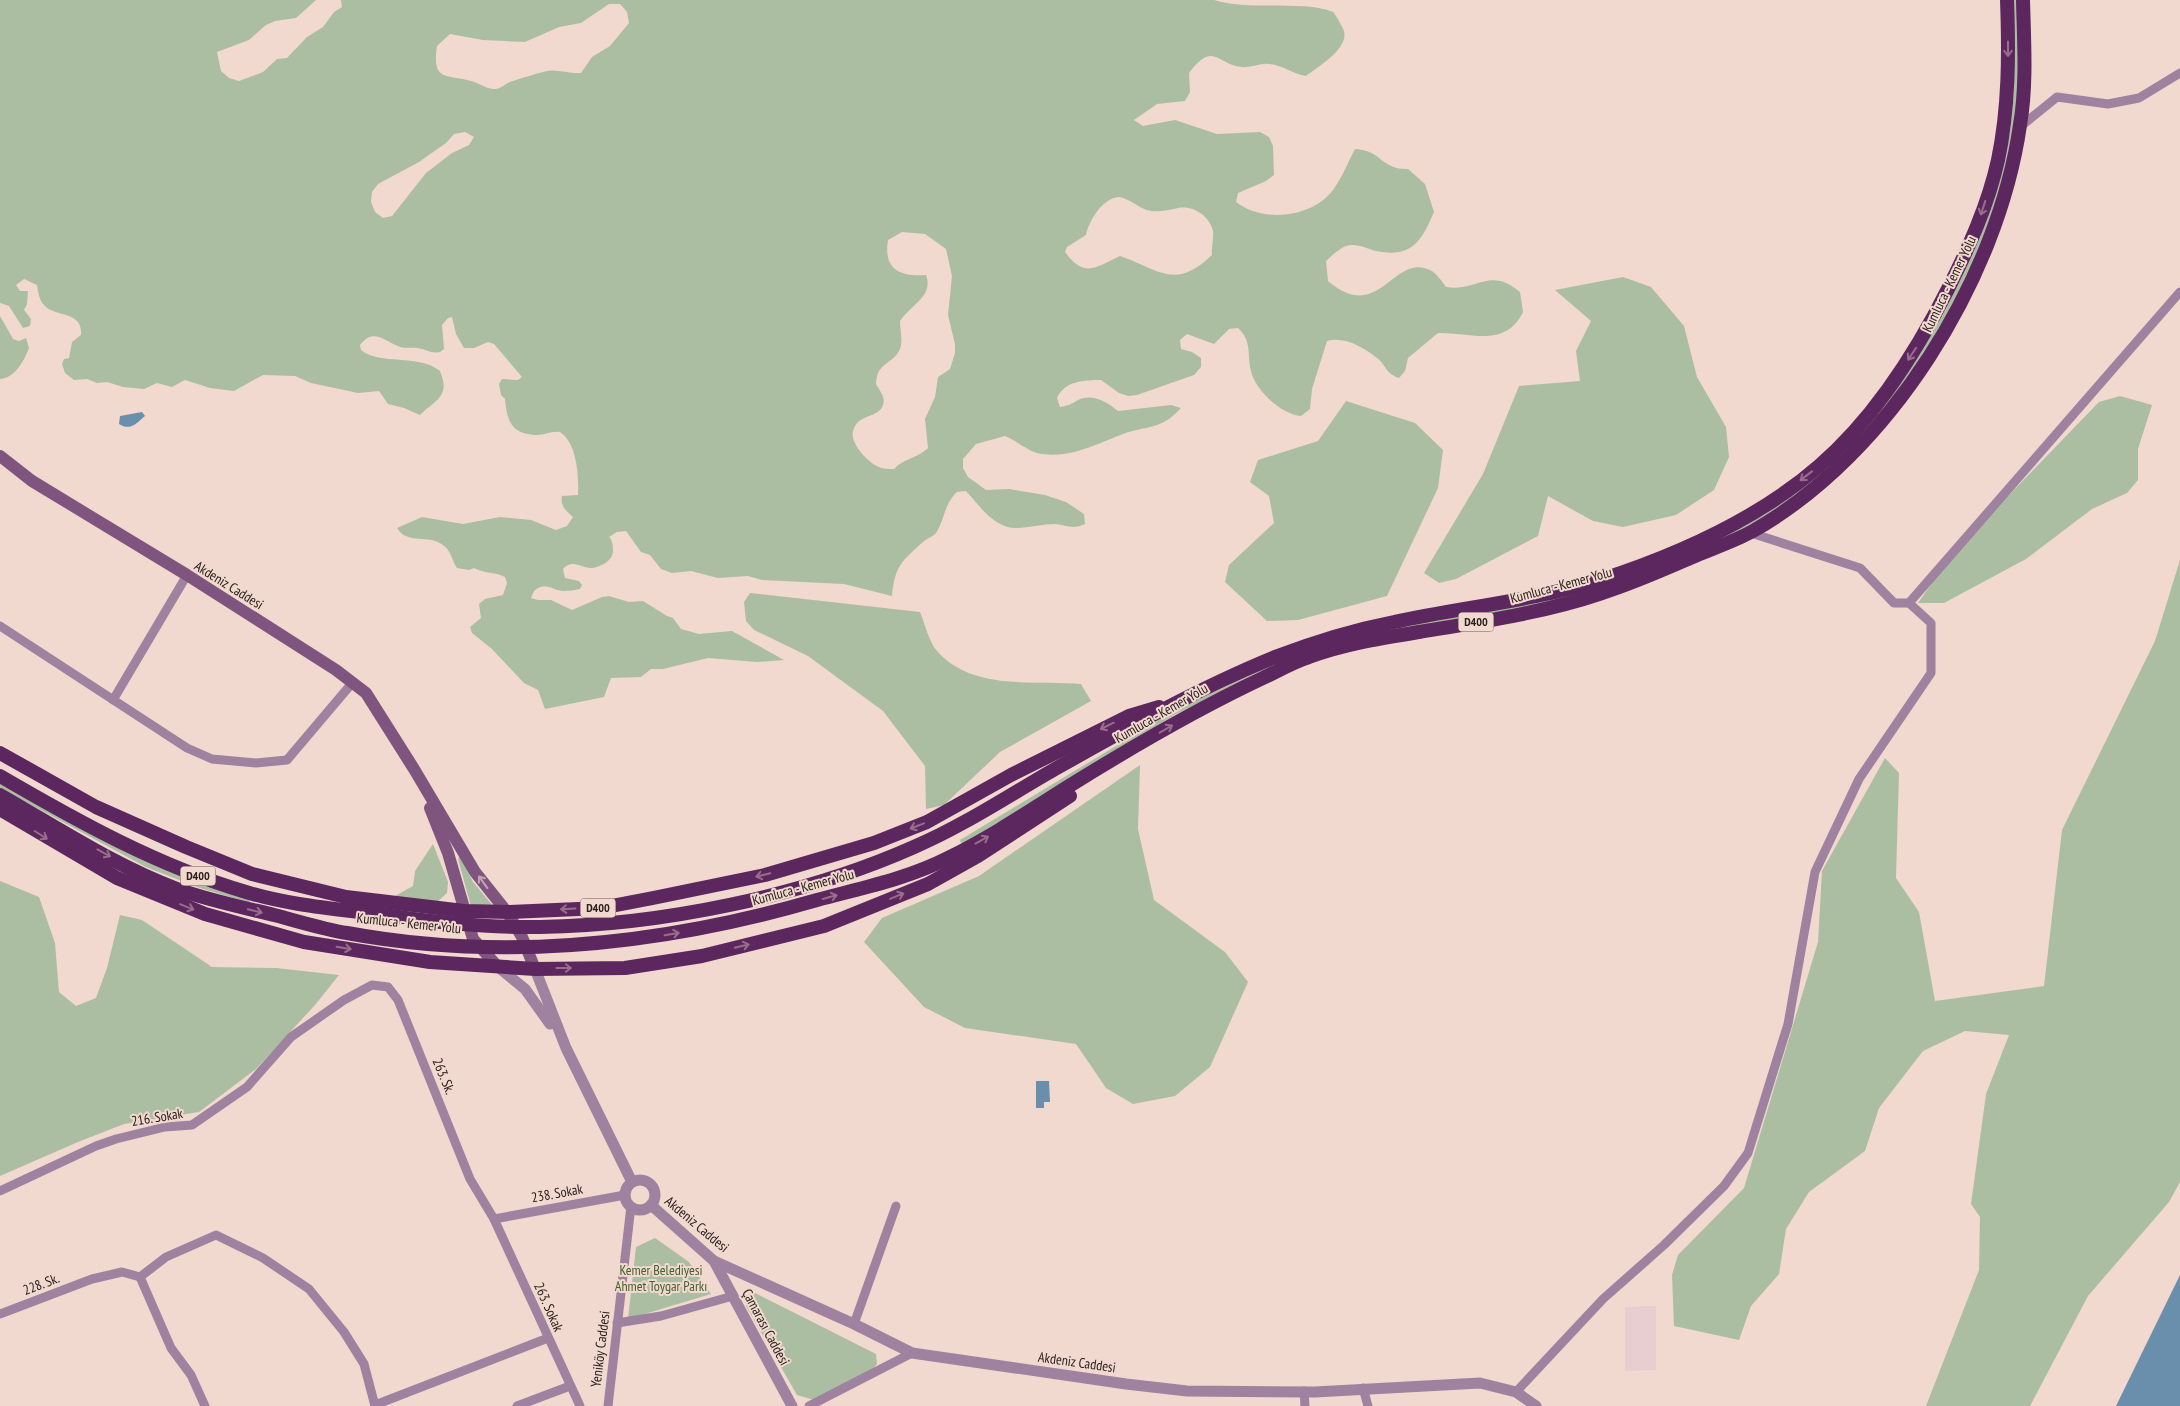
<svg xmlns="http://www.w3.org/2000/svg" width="2180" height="1406" viewBox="0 0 2180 1406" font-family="'PT Sans Narrow',sans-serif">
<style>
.education{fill:#e8ced1}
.green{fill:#abbea2;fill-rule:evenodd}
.water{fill:#6a8fac}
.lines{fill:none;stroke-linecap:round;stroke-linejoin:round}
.minor{stroke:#9f829f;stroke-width:9}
.tertiary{stroke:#9f829f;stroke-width:11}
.secondary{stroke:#7f557f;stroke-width:12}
.trunk{stroke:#5c265e;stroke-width:14}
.oneway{stroke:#986e8b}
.oneway2{stroke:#c3a4af}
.labels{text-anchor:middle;stroke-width:4;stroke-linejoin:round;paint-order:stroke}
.shield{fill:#f1d9cf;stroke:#655852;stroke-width:1}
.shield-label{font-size:12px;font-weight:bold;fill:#29201c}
.street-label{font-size:14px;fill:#29201c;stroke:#f1d9cf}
.park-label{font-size:14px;fill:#3f632d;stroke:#f1d9cf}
</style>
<rect width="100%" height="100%" fill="#f1d9cf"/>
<path class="education" d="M1656,1306V1370L1625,1371V1307Z"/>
<g class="green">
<path d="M0,0H316L296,18L275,21L266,25L249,40L217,52L221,71L229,78L239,81L263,72L277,59L287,58L307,37L323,27L334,12L342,7L341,0H1214C1248,11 1304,0 1333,12C1336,15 1339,21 1341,25C1356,45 1319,66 1306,76C1293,74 1282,65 1269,64C1260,63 1251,68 1242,67C1217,65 1214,40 1189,73L1190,92L1185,101L1157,104L1134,120L1143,126L1175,120L1217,134L1260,132L1269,137L1273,146L1274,175L1266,181L1238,193L1236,202C1263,223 1312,218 1333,190C1342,178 1348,162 1355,149C1382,150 1381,170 1408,169L1425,184L1434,212C1421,242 1412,258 1376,251C1368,249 1361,245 1353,245C1343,244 1333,255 1326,261L1328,281C1380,325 1392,253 1430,270C1436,273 1442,281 1446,287C1478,292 1489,266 1520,292L1523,312C1505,349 1470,332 1438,333L1408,358L1405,371L1399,378C1386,374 1386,365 1377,358C1363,347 1344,336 1327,341L1312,389L1310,409L1301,416C1281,414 1255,390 1251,371C1247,354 1252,341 1238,328L1229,329L1214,344L1187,334L1180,340L1181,349L1192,352L1201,358V367L1194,375L1137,395L1128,396L1119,393L1101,380C1083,380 1065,381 1057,398L1060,407C1068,406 1071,404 1078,400C1093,393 1107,402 1118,411L1171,405L1181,408C1160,431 1147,425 1123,434C1096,444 1072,458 1042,454C1028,452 1018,441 1005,436L976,444L963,459V468L968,477L986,490L1009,489L1045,495L1066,502L1084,514L1085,524C1073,530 1067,525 1055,524C1043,524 1031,527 1019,528C995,530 981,507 966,491L957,492C944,504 945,519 936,533C933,537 927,538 923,542C901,562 895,566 892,596L844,584L762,580L748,576L718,578L691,571L672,573L661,569L650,555L641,552L626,531L617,532L609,537C613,541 613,547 613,552C612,561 601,567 592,568C582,569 573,558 563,569L565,578L579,581L582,585L580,589C575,590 568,591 563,591C551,590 546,581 534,591L531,598L538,600H551L572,610L602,597L609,596L629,602L643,601L667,616L673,618L681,629L699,634L732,631L784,660L757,662L708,658L663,669H651L641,677L611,678L604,697L545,709L538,690L524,683L492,649L472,633L470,627L481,618L479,604L485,599L503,595L507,583L505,577C496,572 486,574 474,568L469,570L457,568C452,561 451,550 443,545C429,534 407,545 397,528L422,517L463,524L500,517L531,520L556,530L567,526L573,517C566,511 560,506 562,496L578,495C579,476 577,443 560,432C551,431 545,435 537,435C511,434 507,421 505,399L501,395L499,384L502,379L518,380L522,377L494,344L488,342L474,348H464L456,334L452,317L448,318L442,325L444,349L440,352C431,354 426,349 417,348C410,347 404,349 398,346C383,340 373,328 360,345L361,350C381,366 417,353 440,371C451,397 435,400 420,415L404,408L388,404L379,391L358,393L311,383L295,376L263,375L234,391L210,388L185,380L172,387L157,383L144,389L123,387L107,382L97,383L87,379L74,380L65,373L62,364L64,359L69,358L72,342L81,335C83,310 55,318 44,305C39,300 38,291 37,285L24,279L16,285L20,291H28L27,304L24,310L31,319L30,326L23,328L9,306L0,303ZM609,4H620L627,12L629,23L610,46L592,57L581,73C569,74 558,69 547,71C534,74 522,78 510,82C505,84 502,88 496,89C487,90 480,83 471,81C445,74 432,82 437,46L450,34L483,40L525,42L559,27L581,23ZM465,132L474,137L469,145L452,153L426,173L392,216L383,218L375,212L371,202L372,192L378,184L419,162L446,143L454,134ZM1119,197C1131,199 1139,209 1151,211C1160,212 1169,210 1178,208C1193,205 1210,216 1213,231C1214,239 1211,247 1212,255C1175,291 1158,269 1120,256C1096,267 1085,279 1065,252L1067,247L1086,235C1089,220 1103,198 1119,197ZM902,232L925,234L946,249L952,276L948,315L955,344V353L950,369L938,377L935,397L925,419L928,448C918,458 904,458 894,469C887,469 881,469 875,465C866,460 850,443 853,431C858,413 878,419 883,405C886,397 879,390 876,384C877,361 893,365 900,349C903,341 900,329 900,321C911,305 934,296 926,275C901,277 883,270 888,240Z"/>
<path d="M2014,0H2018V90L2015,127L2003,182L1986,235L1950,313L1895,397L1823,474L1775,512L1747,528L1574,597L1477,618L1250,678L1176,714L962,845L960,840L1174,711L1274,664L1353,636L1547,599L1773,507L1913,362L1946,309L1969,260L2000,180L2011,126L2014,90Z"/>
<path d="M1623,277L1651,287L1684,326L1697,377L1726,427L1729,457L1714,490L1676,515L1623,527L1593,521L1548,496L1538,536L1456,579L1439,583L1424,573L1483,474L1519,386L1580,381L1576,351L1591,321L1555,290Z"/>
<path d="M0,316L13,339L19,341L26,338L29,348C24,361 15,378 0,379Z"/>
<path d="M2120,396L2152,405L2138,449V480L2127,493L2092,509L2026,559L1944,603H1918L1952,554L2099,402Z"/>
<path d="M1346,401L1415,423L1443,450L1438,488L1387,596L1298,620L1267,621L1225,582L1229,565L1274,523L1269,496L1250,482L1258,460L1318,441Z"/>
<path d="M2180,560V1182L2169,1202L2088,1296L2030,1406H1926L1979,1270L1980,1217L1971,1204L1986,1094L2009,1035L1965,1031L1923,1051L1879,1108L1865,1151L1809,1192L1786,1229L1779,1274L1751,1306L1739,1340L1674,1326L1672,1275L1678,1255L1744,1188L1818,942L1822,871L1885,758L1899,773L1896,878L1919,912L1935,1001L2044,986L2062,830L2155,641Z"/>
<path d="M750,593L920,612C925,624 929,642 937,651C972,691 1033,680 1081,684L1091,701L1000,752L944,805L926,809L925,766L883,711L808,656L754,630L746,621L744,602Z"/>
<path d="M1140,765L1138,829L1154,900L1225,952L1248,982L1210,1067L1175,1096L1133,1104L1106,1088L1076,1044L965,1028L924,1007L864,942L882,918L979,876Z"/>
<path d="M0,782L249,899L250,903L197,887L146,867L0,788Z"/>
<path d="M433,844L448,882L447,893L437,902L393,897L413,886L415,871Z"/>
<path d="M460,856L473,882L493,906H471L458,859Z"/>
<path d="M0,881L39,897L55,943L59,992L76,1006L96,998L107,968L120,915L142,920L212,967L276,968L339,975L315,1005L256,1069L199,1112L124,1124L78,1142L0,1176Z"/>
<path d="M655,1238L689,1262L711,1294L628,1319L636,1247Z"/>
<path d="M755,1293L876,1354L877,1364L871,1371L814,1400L797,1395L746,1306V1297L749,1294Z"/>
</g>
<g class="water">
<path d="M142,412L145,416C136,424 130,431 119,424L120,416Z"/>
<path d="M1036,1081H1049L1050,1102H1044V1108H1036Z"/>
<path d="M2180,1275V1406H2116Z"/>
</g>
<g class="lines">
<g class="minor">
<path d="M2020,127L2057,97L2108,104L2139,98L2180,73"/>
<path d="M1751,533L1860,568L1894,603H1909"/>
<path d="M0,626L187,748L212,759L256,763L287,760L353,682"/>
<path d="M113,700L187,575"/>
<path d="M0,1191L96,1146L116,1139L165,1127L192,1125L247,1087L291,1037L344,1000L372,985L388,987L398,1000L470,1179L494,1219L580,1406"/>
<path d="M494,1219L625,1195"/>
<path d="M140,1277L171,1348L191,1375L205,1406"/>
<path d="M0,1314L92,1279L122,1272L140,1277L166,1257L216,1235L263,1258L309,1289L344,1332L364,1364L375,1406"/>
<path d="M617,1323L661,1316L733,1296"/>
<path d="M854,1324L896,1206"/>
<path d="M1363,1388L1368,1406"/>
<path d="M1304,1391L1305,1406"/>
<path d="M1516,1392L1603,1299L1664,1245L1724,1186L1748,1153L1788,1024L1815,872L1859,779L1931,673V623L1909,603L2180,292"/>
<path d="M375,1405L548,1338"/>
<path d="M517,1406L570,1386"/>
<path d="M608,1406L631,1206"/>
<path d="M809,1406L912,1353"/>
</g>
<g class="tertiary">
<path d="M498,967L525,989L550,1024"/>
<path d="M535,969L566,1048L632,1182"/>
<circle cx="640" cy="1195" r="15"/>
<path d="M651,1205L714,1261L854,1324L912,1353L1126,1384L1187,1391L1315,1392L1480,1383L1516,1392L1536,1406"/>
<path d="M714,1261L792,1406"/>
</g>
<g class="secondary">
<path d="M0,456L32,481L187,575L336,670L366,693L414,769L475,872L507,912L522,937L535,969"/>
<path d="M430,808L448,853L473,939L498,967"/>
</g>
<g class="trunk">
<path d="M0,753L96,807L186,847L252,874L346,897L464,911L510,912L601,908L653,898L765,875L874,843L927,822L1011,775L1129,716L1159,707"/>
<path d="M0,776C79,822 158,866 246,892C285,904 327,908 368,913C425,921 483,928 540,927C661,925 804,896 914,847C963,826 1008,796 1055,769C1126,729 1199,688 1275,657C1314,642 1353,630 1394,622C1462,607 1533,601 1600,580C1677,555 1757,520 1819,466C1875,418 1916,353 1949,287C1969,247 1988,205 1998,160C2009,108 2009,53 2007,0"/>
<path d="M0,795C58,828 115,866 177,889C208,900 241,907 274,915C298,921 322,929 347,933C504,962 665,944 817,900C861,888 907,879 948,858C989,838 1028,812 1066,788C1130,748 1195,710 1263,678C1278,671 1293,662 1309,657C1343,644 1382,638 1419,632C1480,622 1543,613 1602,593C1634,583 1665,569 1695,556C1714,548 1735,541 1753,531C1889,454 1998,279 2020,125C2027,84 2024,41 2023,0"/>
<path d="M0,809L117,878L205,914L304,942L430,962L535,969L625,968L702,956L824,926L928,884L978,856L1070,796"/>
</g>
</g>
<defs><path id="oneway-shaft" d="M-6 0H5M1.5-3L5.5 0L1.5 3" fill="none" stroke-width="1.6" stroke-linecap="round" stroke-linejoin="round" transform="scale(1.25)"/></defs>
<g class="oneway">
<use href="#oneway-shaft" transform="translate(2008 49) rotate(90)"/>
<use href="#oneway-shaft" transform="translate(1983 208) rotate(108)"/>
<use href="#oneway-shaft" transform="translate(1912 354) rotate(124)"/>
<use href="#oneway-shaft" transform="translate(1806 476) rotate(142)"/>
<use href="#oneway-shaft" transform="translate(1107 726) rotate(154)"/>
<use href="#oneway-shaft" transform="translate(1166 729) rotate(-30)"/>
<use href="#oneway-shaft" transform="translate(917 826) rotate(159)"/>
<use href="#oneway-shaft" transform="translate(41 835) rotate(32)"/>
<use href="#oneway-shaft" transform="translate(982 840) rotate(-29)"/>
<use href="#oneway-shaft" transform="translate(104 853) rotate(29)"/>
<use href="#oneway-shaft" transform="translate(763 875) rotate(166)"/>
<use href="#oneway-shaft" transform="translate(897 896) rotate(-22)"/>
<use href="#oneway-shaft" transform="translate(830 897) rotate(-16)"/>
<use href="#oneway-shaft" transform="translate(187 907) rotate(22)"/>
<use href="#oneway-shaft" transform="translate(568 909) rotate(177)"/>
<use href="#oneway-shaft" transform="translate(255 911) rotate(14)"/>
<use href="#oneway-shaft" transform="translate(672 934) rotate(-10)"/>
<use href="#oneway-shaft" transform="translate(742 946) rotate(-14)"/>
<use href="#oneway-shaft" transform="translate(344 948) rotate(9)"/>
<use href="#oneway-shaft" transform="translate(564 968)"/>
</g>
<use class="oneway2" href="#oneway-shaft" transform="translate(483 882) rotate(-126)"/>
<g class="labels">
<g class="shield">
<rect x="1458.5" y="612.5" width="35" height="19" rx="4"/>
<rect x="180.5" y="866.5" width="35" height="19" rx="4"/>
<rect x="580.5" y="898.5" width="35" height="19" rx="4"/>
</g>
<g class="shield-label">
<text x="1476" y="626">D400</text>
<text x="198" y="880">D400</text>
<text x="598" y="912">D400</text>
</g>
<g class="street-label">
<text transform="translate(1949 284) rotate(-64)" y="5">Kumluca - Kemer Yolu</text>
<text transform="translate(229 585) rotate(32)" y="5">Akdeniz Caddesi</text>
<text transform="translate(1561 585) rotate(-15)" y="5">Kumluca - Kemer Yolu</text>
<text transform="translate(1161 713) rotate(-30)" y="5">Kumluca - Kemer Yolu</text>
<text transform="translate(803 887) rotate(-15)" y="5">Kumluca - Kemer Yolu</text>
<text transform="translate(409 923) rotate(6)" y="5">Kumluca - Kemer Yolu</text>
<text transform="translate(444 1076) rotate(68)" y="5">263. Sk.</text>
<text transform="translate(157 1117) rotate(-9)" y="5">216. Sokak</text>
<text transform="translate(557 1193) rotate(-10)" y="5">238. Sokak</text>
<text transform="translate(697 1224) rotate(40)" y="5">Akdeniz Caddesi</text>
<text transform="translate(41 1284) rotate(-21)" y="5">228. Sk.</text>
<text transform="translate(549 1307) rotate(66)" y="5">263. Sokak</text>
<text transform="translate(766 1327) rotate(62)" y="5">Çamarası Caddesi</text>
<text transform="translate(600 1349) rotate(-83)" y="5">Yeniköy Caddesi</text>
<text transform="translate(1077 1362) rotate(8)" y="5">Akdeniz Caddesi</text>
</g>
<g class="park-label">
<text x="661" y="1275">Kemer Belediyesi<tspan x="661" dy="16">Ahmet Toygar Parkı</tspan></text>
</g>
</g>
</svg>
